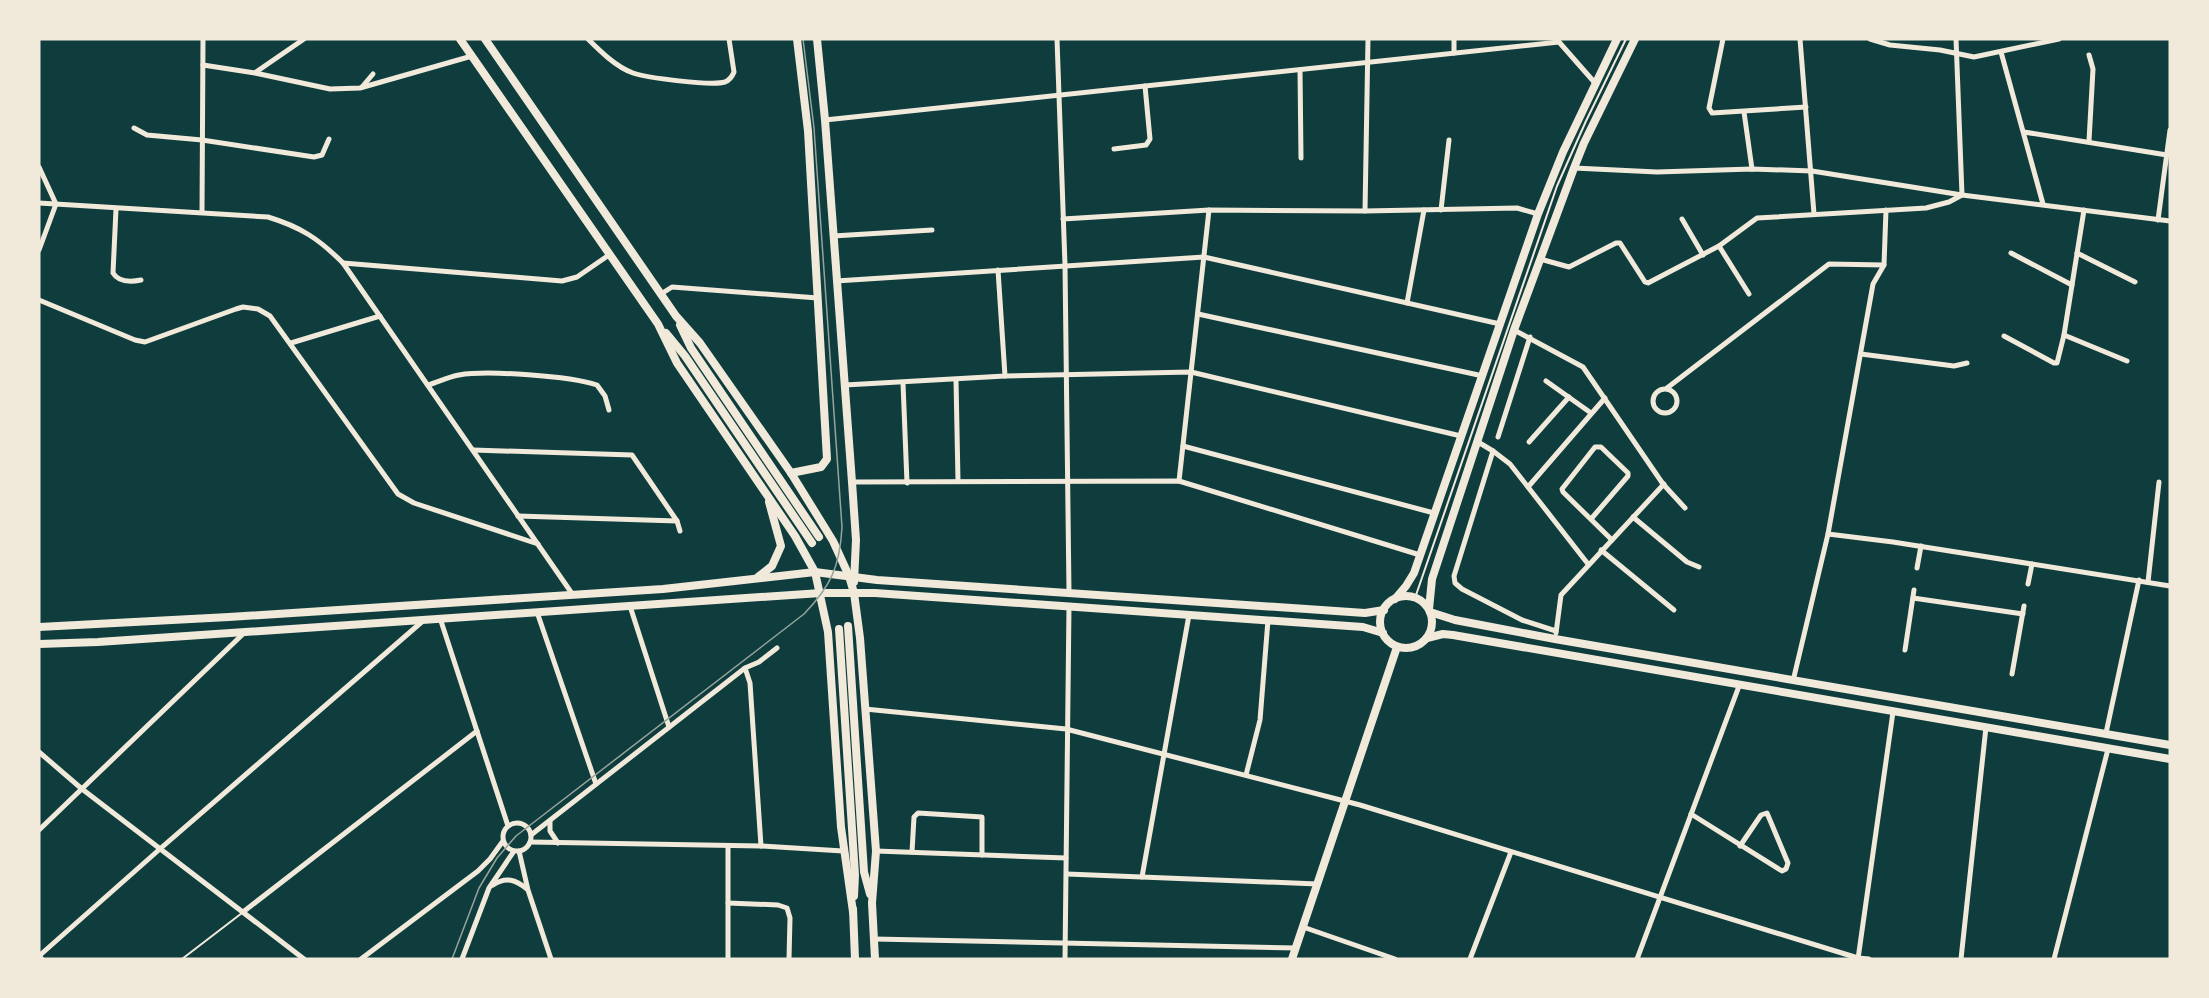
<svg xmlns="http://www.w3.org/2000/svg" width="2209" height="998" viewBox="0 0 2209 998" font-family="'Roboto Condensed',sans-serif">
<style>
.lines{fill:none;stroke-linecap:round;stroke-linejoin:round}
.service{stroke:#f1e9da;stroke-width:2}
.minor{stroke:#f1e9da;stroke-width:5}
.secondary{stroke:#f1e9da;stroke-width:8}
.primary{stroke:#f1e9da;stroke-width:8}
.tram{stroke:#97a49c;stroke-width:1.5}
</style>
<rect width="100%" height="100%" fill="#0f3d3e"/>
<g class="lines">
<g class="service">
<path d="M1415,598L1557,186L1586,121L1626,39"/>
<path d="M182,959L242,913"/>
</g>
<g class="minor">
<path d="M588,39C600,51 616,67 633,73C647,78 711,86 725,82C730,80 732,77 734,72L729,39"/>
<path d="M1057,39L1065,265L1069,592"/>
<path d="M1558,39L1559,42L1595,83"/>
<path d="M1723,39L1709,108L1712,113L1806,107"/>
<path d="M1800,39L1814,214"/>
<path d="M1870,39L1890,45L1940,50L1974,57L2059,39"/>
<path d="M2001,52L2043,204"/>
<path d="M1454,53V39"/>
<path d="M2089,55L2093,69L2089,141"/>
<path d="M203,65L255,73L330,89L360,88L472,56"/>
<path d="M1300,70L1301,158"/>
<path d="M256,72L304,39"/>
<path d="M362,87L373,74"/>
<path d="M1744,112L1752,169"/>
<path d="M825,120L1559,42"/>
<path d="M134,128L147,135L202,140L314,157L322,155L329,139"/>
<path d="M2024,132L2167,155"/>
<path d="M1114,149L1146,145L1150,139L1145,86"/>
<path d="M39,167L56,204L39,250"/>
<path d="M1574,168L1657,172L1752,169L1812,171L1962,195L1956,39"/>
<path d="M39,203L268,217C301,227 319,239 343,263L573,595"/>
<path d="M116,209L113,273C119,283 131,282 141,280"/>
<path d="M1441,210L1449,140"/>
<path d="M1365,211L1368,39"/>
<path d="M202,212L203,39"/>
<path d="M1063,219L1209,210L1365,211L1517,208L1538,214"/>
<path d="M1682,219L1703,255"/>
<path d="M2158,220L2170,130"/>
<path d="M833,236L932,230"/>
<path d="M1719,246L1749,294"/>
<path d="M2011,253L2072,285"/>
<path d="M2077,253L2135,282"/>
<path d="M1540,259L1569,267L1616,243H1620L1645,282L1648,283L1719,246L1757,218L1926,208L1949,202L1962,195L2170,221"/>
<path d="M343,263L562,281L577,277L609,255"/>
<path d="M998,270L1005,376"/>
<path d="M836,281L1204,257L1500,324"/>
<path d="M661,294L672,287L818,298"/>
<path d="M39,300L135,340L145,342L236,309L243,307L258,309L270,316L398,494L414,503L538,544"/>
<path d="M1407,303L1424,210"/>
<path d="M1198,314L1483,376"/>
<path d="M1514,330L1583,367L1663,484L1685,508"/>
<path d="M2064,335L2127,361"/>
<path d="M2004,336L2054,363H2057L2064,335L2084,210"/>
<path d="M291,343L380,316"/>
<path d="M1861,354L1954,366L1967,363"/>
<path d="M956,380L958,481"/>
<path d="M1546,381L1591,413"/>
<path d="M903,383L907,483"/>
<path d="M428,385C438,382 448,377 459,375C487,370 570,376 597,385L605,396L609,410"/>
<path d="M845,385L1005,376L1191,372L1461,436"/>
<path d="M1667,388L1829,264L1884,265"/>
<circle cx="1665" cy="401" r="12"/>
<path d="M1498,437L1530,337"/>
<path d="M1478,442L1493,451L1510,464L1588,564"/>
<path d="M1529,442L1569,397"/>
<path d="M1183,446L1434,513"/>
<path d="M473,450L632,455L677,521L680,531"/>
<path d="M1493,451L1454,576L1455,583L1462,589L1522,620L1556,631"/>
<path d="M1179,481L1209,210"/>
<path d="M852,482L1179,481L1420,555"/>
<path d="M1528,487L1605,398"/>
<path d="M518,516L677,521"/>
<path d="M1633,517L1687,562L1699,567"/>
<path d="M1591,519L1628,476V473L1601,447H1595L1562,489L1563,492L1612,540"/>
<path d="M1828,534L1893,542L2170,586"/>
<path d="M1601,550L1674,610"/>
<path d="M1917,568L1921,546"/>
<path d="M2148,582L2159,482"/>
<path d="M2028,584L2032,564"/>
<path d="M1913,598L2023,614"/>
<path d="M630,606L669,727"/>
<path d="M537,612L596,784"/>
<path d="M440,618L508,826"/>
<path d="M1556,633L1561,595L1664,484"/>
<path d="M1905,650L1914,590"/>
<path d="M745,668L750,683L761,846"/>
<path d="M2012,674L2024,606"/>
<path d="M1793,681L1828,534L1873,284L1884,265L1886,210"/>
<path d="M865,709L1066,729L1360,805L1858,958L1869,959"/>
<path d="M2106,733L2139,580"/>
<path d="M39,752L82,789L304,959"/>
<path d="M1246,775L1260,720L1268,620"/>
<path d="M1691,814L1782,871L1786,869L1788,863L1767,813L1761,815L1740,846"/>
<path d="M550,821V831L558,843"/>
<circle cx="517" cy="837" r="14"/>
<path d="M39,830L244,633"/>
<path d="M531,835L745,668L759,662L777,648"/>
<path d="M530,842L761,846L843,851"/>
<path d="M728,846V959"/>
<path d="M519,851L528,890L551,959"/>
<path d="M876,851L1066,858"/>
<path d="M912,852L914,817L918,813L982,817V855"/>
<path d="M1067,874L1317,884"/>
<path d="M1142,877L1189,615"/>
<path d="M493,885C506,876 516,880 527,889"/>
<path d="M728,903L778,905L787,908L790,918L789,959"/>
<path d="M243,912L477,731"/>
<path d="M1303,927L1395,959"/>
<path d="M874,939L1296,948"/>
<path d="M39,956L161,848L424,620"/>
<path d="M361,959L478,871L490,859L503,841"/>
<path d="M462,959L489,888L514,851"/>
<path d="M1065,959L1069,606"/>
<path d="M1470,959L1511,852"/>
<path d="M1637,959L1739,686"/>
<path d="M1858,959L1893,712"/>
<path d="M1961,959L1986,727"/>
<path d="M2054,959L2108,749"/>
</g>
<g class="secondary">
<path d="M817,39L825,120L852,482L856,540L854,582"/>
<path d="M791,473L821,467L827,459L808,131L797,39"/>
<path d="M1395,599L1406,586L1414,573L1538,214L1563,152L1617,39"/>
<path d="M1429,609L1432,579L1514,330L1574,168L1584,143L1635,39"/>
<path d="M39,958L40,959"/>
<path d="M1292,959L1397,647"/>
</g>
<g class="primary">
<path d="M460,39L658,324L677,363L795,536L815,572L828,632L841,827L853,912"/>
<path d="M485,39L676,316L700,343L791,473L833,541L849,576L854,593L860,638L876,851L872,903L875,959"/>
<path d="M680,325L691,348L819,537"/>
<path d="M666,333L685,356L812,543"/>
<path d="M758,577L772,566L781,546L769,502"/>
<circle cx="1406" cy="622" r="26"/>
<path d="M1430,612L1455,620L1555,639L2170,745"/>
<path d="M848,626L864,872L870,894"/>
<path d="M39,627L229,617L663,589L815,572L877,580L1365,613L1384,610"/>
<path d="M839,629L855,875L854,896"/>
<path d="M1427,638L1443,634L1453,635L2170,759"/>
<path d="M39,644L98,642L821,593H875L1363,627L1383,633"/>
<path d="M853,909L855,959"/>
</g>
<path class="tram" d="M452,959L479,888L497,858L516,836L804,614C831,586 840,566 842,527L814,128L803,39"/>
</g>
<rect width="2209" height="998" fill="none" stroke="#f1e9da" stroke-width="81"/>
</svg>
